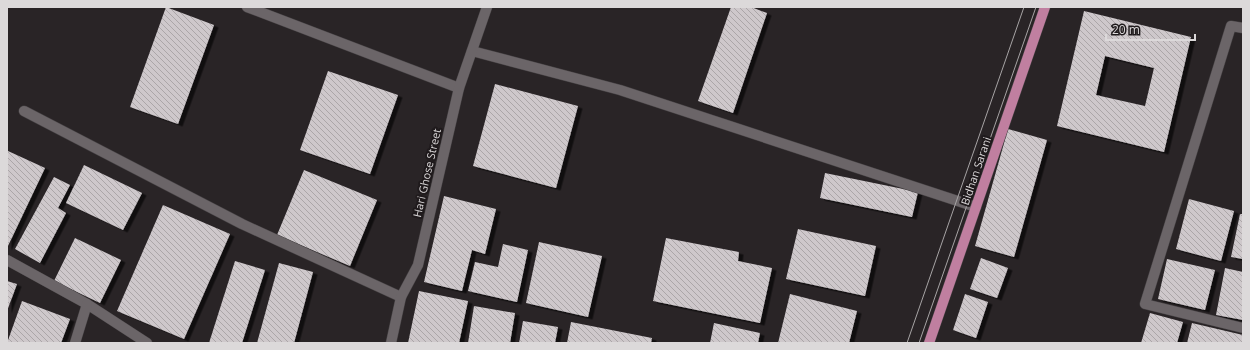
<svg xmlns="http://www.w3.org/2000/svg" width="1250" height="350" viewBox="0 0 1250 350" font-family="'Open Sans',sans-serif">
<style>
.building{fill:url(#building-back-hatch);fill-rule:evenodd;filter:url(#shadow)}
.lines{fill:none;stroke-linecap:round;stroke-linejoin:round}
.minor-casing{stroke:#464244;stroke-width:11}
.major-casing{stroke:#464244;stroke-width:11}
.minor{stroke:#6b6568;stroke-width:10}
.major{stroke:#c07fa0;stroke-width:10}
.tram{stroke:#a7a4a5;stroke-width:1}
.labels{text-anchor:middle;stroke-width:4;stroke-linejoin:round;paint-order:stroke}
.street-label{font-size:11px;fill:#dcd9da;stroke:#1f1a1c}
</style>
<defs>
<pattern id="building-back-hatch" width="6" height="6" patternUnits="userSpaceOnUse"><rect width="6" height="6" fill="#cec8cb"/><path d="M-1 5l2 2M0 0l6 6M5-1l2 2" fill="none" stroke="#aba6a8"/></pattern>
<filter id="shadow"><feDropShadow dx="4.5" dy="2.5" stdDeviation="0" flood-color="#0009"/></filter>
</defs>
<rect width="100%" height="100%" fill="#292426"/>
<g class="building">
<path d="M166,7L214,25L178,124L130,107Z"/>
<path d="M731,7H751L767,13L733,113L698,101Z"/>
<path d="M1084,11L1191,37L1164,152L1057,126ZM1105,56L1154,68L1145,106L1096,95Z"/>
<path d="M328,71L398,95L370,174L300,150Z"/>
<path d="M495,84L578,106L556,188L473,166Z"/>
<path d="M1008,129L1047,140L1014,257L975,246Z"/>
<path d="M8,151L45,168L7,248V152Z"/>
<path d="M84,165L142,193L123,230L66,203Z"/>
<path d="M304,170L377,200L350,266L277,235Z"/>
<path d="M825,173L918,192L912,217L820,198Z"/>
<path d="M54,177L70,185L58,208L66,213L40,263L15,249Z"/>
<path d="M444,196L496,209L485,254L472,250L462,291L424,282Z"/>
<path d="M1189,199L1234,211L1221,261L1176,249Z"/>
<path d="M163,205L230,234L184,339L117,311Z"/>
<path d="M1240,214H1243V259L1231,257Z"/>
<path d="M798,229L876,246L865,296L786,279Z"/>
<path d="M75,238L121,260L100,303L54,281Z"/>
<path d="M666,238L739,252L738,261L772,268L760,323L653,301Z"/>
<path d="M539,242L602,256L588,317L526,303Z"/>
<path d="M503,244L528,250L517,302L468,291L475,262L498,267Z"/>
<path d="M981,258L1008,268L997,298L970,289Z"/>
<path d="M1167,259L1215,270L1205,310L1158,299Z"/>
<path d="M235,261L265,270L242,343H209Z"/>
<path d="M279,263L313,272L294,343H257Z"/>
<path d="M1225,268L1243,272V320L1216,315Z"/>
<path d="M7,281L17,284L7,311Z"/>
<path d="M419,291L468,301L459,343H408Z"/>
<path d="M790,294L857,311L849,343H778Z"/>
<path d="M965,294L988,302L976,338L953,330Z"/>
<path d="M22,301L70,319L61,343H7Z"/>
<path d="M474,306L515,313L510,343H468Z"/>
<path d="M1150,313L1183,322L1177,343H1141Z"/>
<path d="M523,321L558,327L555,343H519Z"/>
<path d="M571,322L652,338L651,343H567Z"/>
<path d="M714,323L760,333L758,343H710Z"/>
<path d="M1192,323L1243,335V343H1187Z"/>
</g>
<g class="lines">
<g class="minor-casing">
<g id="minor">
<path d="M247,7L459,88"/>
<path d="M1243,28L1231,26L1145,304L1243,328"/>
<path d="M472,51L620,90L976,207"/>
<path d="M24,111L242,224L401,297"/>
<path d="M7,260L87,304L147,343"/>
<path d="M75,343L87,304"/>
<path d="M391,343L401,297L418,265L459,88L487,7"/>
</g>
</g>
<g class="major-casing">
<path id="major" d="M929,343L1045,7"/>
</g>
<use href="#minor" class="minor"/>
<use href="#major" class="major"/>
<g class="tram">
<path d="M907,343L1024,7"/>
<path d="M919,343L1036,7"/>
</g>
</g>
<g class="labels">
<g class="street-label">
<text transform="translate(976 171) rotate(-71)" y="4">Bidhan Sarani</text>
<text transform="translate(427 173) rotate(-77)" y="4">Hari Ghose Street</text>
</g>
</g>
<rect width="1250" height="350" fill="none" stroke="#dcd9da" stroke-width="16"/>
<path d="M1106 34v6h89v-6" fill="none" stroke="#dcd9da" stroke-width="2"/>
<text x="1112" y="34" font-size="12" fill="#dcd9da" stroke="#1f1a1c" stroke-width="3" paint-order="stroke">20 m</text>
</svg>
